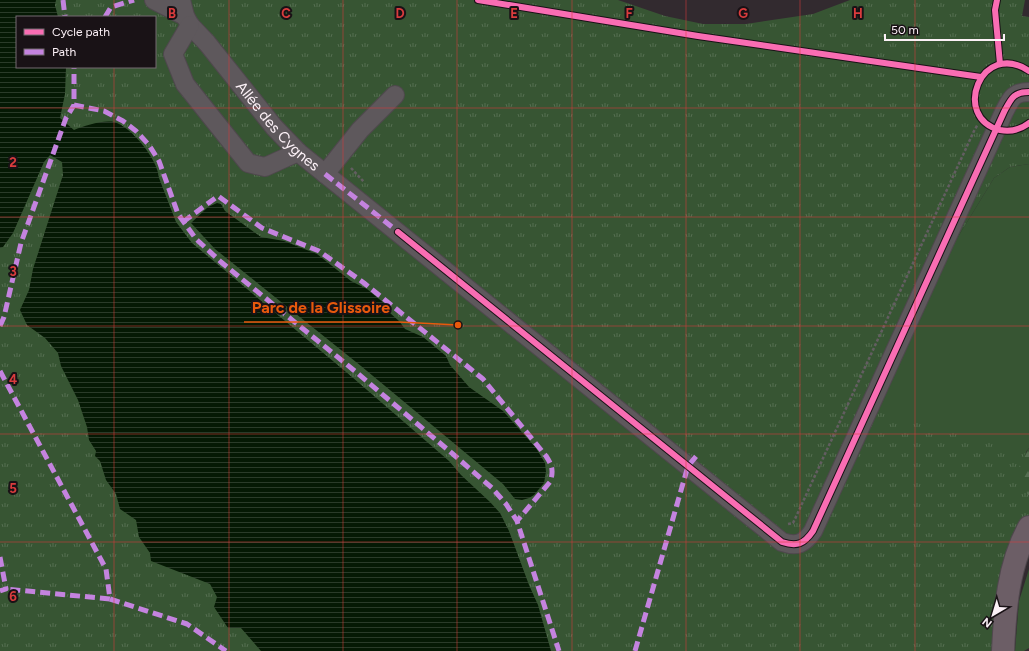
<svg xmlns="http://www.w3.org/2000/svg" width="1029" height="651" viewBox="0 0 1029 651" font-family="Figtree,sans-serif">
<style>
.grass{fill:#375533}
.forest{fill:url(#forest-firs)}
.park{fill:url(#park-tufts);fill-rule:evenodd}
.water{fill:url(#water-rules)}
.lines{fill:none;stroke-linecap:round;stroke-linejoin:round}
.minor-casing{stroke:#4f484d;stroke-width:20}
.highway-casing{stroke:#4f484d;stroke-width:24}
.path{stroke:#635e61;stroke-width:2.5;stroke-dasharray:3 2;stroke-linecap:butt}
.minor{stroke:#5e585c;stroke-width:18}
.highway{stroke:#6c5e66;stroke-width:22}
.quiet{stroke:#c483df;stroke-width:5;stroke-dasharray:10 5;stroke-linecap:butt}
.cycleway-casing{stroke:#191216;stroke-width:8}
.cycleway{stroke:#f96db3;stroke-width:6}
.grid{fill:none;stroke:#da3c3d;stroke-width:1;stroke-opacity:0.55}
.labels{text-anchor:middle;stroke-width:4;stroke-linejoin:round;paint-order:stroke}
.street-label{font-size:15px;fill:#fcf1f7;stroke:#191216}
.grid-label{font-size:13px;text-anchor:middle;font-weight:bold;fill:#da3c3d;stroke:#191216;stroke-width:4;stroke-linejoin:round;paint-order:stroke}
.leader{fill:none;stroke:#e8590c;stroke-width:1.5}
.callout-dot{fill:#e8590c;stroke:#191216;stroke-width:1.5}
.callout-label{font-size:16px;text-anchor:middle;font-weight:bold;fill:#e8590c;stroke:#191216;stroke-width:4;stroke-linejoin:round;paint-order:stroke}
</style>
<defs>
<pattern id="forest-firs" width="22" height="20" patternUnits="userSpaceOnUse"><rect width="22" height="20" fill="#375533"/><path d="M5 1l3.5 6h-7zM16 11l3.5 6h-7z" fill="#556e51"/></pattern>
<pattern id="park-tufts" width="24" height="20" patternUnits="userSpaceOnUse"><rect width="24" height="20" fill="#375533"/><path d="M3 7l-1-3M5 7V3M7 7l1-3M15 17l-1-3M17 17v-4M19 17l1-3" fill="none" stroke="#556e51"/></pattern>
<pattern id="water-rules" width="6" height="5" patternUnits="userSpaceOnUse"><rect width="6" height="5" fill="#051904"/><path d="M0 2.5h6" fill="none" stroke="#2a3b29"/></pattern>
</defs>
<rect width="100%" height="100%" fill="#322a2f"/>
<g class="grass">
<path d="M1029,164V448L1026,452L1020,486L1029,496L593,356L956,240L994,178L1010,167Z"/>
<path d="M1029,569V648L1024,651H1015L1019,601Z"/>
</g>
<path class="forest" d="M1029,448V496L1020,486L1017,468Z"/>
<path class="park" d="M0,0H618L665,16L703,24H746L813,14L850,0H1025L1022,16L1029,17V164L1010,167L994,178L956,240L875,411L1026,452C1016,471 1014,479 1029,496V518L996,651H0ZM17,17H155V67H17Z"/>
<g class="water">
<path d="M0,0H56L55,5L58,17H17V67H66L65,94L60,118L74,130C84,126 102,120 114,122C132,127 158,160 159,178L176,222L192,243L352,377L449,461L461,475L490,502L500,513L509,531L529,585L538,605L551,651H261L241,628H228L214,607L217,597L210,584L151,561L150,553L139,537L136,520L120,509L116,494L106,480L100,461L95,456L96,451L89,440L87,427L78,400L61,366L58,353L45,338L27,325L20,310L29,290L33,269L63,175L62,162L50,155L44,162L13,233L3,247L0,248Z"/>
<path d="M217,203L221,204L225,211L261,237L284,241L317,254L351,281L367,289L385,304L390,313L399,321L405,329L423,337L446,356L450,365L469,387L503,411L536,448L545,463L546,472L544,483L534,495L529,498L522,500L515,499L503,484L361,366L215,249L191,223L208,207Z"/>
</g>
<g class="lines">
<g class="minor-casing">
<g id="minor">
<path d="M154,0L185,16"/>
<path id="s1" d="M181,0L185,16L190,25L207,43L274,127L298,152L782,542C797,547 804,544 813,531L1004,112C1011,99 1013,92 1029,92"/>
<path d="M190,25L173,54L185,84L248,163L265,167L298,152"/>
<path d="M325,174L360,130L395,95"/>
</g>
</g>
<g class="highway-casing">
<path id="highway" d="M1003,651C1005,609 1008,565 1029,527"/>
</g>
<g class="path">
<path d="M351,168L364,182"/>
<path d="M788,524L793,523L795,519L974,131L978,124"/>
</g>
<use href="#minor" class="minor"/>
<use href="#highway" class="highway"/>
<g class="quiet">
<path d="M63,0L65,17"/>
<path d="M105,17L111,7L134,0"/>
<path d="M74,105L104,111L123,121L136,131L149,145L159,161L178,214L196,239L221,262L356,372L454,455L492,488L506,504L517,521L559,651"/>
<path d="M325,174L401,234"/>
<path d="M183,222L218,196L262,228L319,251L364,283L483,379L546,456C552,465 554,471 550,482L517,521"/>
<path d="M0,326L4,317L21,243L66,118L74,105V67"/>
<path d="M0,371L106,569L110,599L6,589"/>
<path d="M0,557L6,589L0,591"/>
<path d="M110,599L187,624L226,651"/>
<path d="M635,651L688,466L698,454"/>
</g>
<g class="cycleway-casing">
<g id="cycleway">
<path d="M478,0L698,36L981,77"/>
<path d="M997,0L995,10L1000,64"/>
<path d="M1029,71C981,39 951,118 1000,130C1011,132 1020,130 1029,123"/>
<path d="M398,232L782,542C797,547 804,544 813,531L1004,112C1011,99 1013,92 1029,92"/>
</g>
</g>
<use href="#cycleway" class="cycleway"/>
</g>
<path class="grid" d="M114,0V17M229,0V651M343,0V651M457,0V651M572,0V651M686,0V651M800,0V651M915,0V651M114,67V651M0,108H1029M0,217H1029M0,326H1029M0,434H1029M0,542H1029"/>
<g class="labels">
<g class="street-label">
<text dy="5" stroke="none"><textPath href="#s1" startOffset="161">Allée des Cygnes</textPath></text>
</g>
</g>
<g class="grid-label">
<text x="172" y="18">B</text>
<text x="286" y="18">C</text>
<text x="400" y="18">D</text>
<text x="514" y="18">E</text>
<text x="629" y="18">F</text>
<text x="743" y="18">G</text>
<text x="858" y="18">H</text>
<text x="13" y="167">2</text>
<text x="13" y="276">3</text>
<text x="13" y="384">4</text>
<text x="13" y="493">5</text>
<text x="13" y="601">6</text>
</g>
<path class="leader" d="M458 325L399 322H244"/>
<circle class="callout-dot" cx="458" cy="325" r="4"/>
<g class="callout-label">
<text x="321" y="313">Parc de la Glissoire</text>
</g>
<rect x="16" y="16" width="140" height="52" fill="#191216" stroke="#746b70"/>
<rect x="24" y="29" width="20" height="6" fill="#f96db3" stroke="#746b70"/>
<text x="52" y="36" font-size="12" fill="#fcf1f7">Cycle path</text>
<rect x="24" y="49" width="20" height="6" fill="#c483df" stroke="#746b70"/>
<text x="52" y="56" font-size="12" fill="#fcf1f7">Path</text>
<g transform="translate(993 615) rotate(218)" stroke="#191216" stroke-width="3" paint-order="stroke">
<path d="M0-3L7 15L0 10L-7 15Z" fill="#fcf1f7"/>
<text y="-6" font-size="11" font-weight="bold" text-anchor="middle" fill="#fcf1f7">N</text>
</g>
<path d="M885 34v6h119v-6" fill="none" stroke="#fcf1f7" stroke-width="2"/>
<text x="891" y="34" font-size="12" fill="#fcf1f7" stroke="#191216" stroke-width="3" paint-order="stroke">50 m</text>
</svg>
